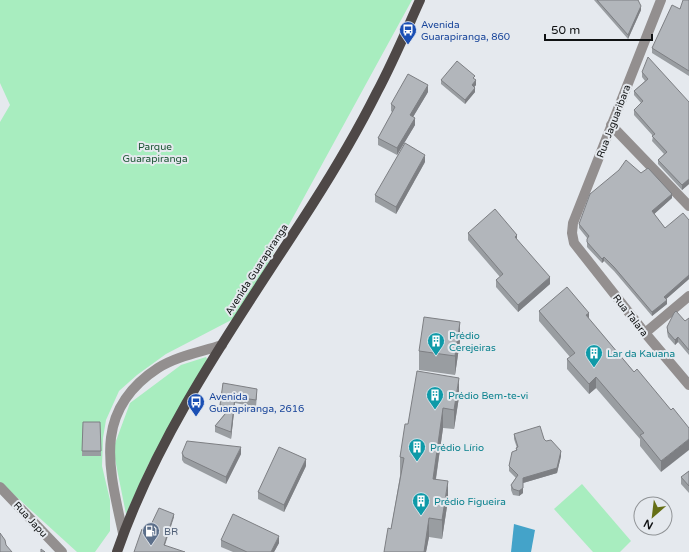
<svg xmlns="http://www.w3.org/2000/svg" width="689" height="552" viewBox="0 0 689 552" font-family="'Varela Round',sans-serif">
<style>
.green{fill:#a8edbf}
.water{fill:#44a3c9}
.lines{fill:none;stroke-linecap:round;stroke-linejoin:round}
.minor{stroke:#938f8f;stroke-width:10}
.major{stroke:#4e4847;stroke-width:10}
.wall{fill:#999da1}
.shaded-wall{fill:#7d7f83}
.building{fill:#b2b6bb;stroke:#7d7f83}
.labels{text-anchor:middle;stroke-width:4;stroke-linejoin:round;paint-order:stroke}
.transit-label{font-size:10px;fill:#164399;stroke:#e5e9ee;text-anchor:start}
.street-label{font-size:10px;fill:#101213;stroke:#e5e9ee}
.park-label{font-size:10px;fill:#1b5333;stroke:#e5e9ee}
.culture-label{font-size:10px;fill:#0d838f;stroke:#e5e9ee;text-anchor:start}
.service-label{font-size:10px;fill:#4e5e75;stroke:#e5e9ee;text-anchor:start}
</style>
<rect width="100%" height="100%" fill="#e5e9ee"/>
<g class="green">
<path d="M0,0H412L239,316L166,354L137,375L119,391L106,420L103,438L102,466L110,500V531L95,552H77L0,482V122L10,105L0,83Z"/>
<path d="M206,357L208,361L149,463L126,514L113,449L130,403L181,365Z"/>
<path d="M582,484L631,541L620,552H593L554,509Z"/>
</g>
<path class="water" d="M514,524L535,530L531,552H511Z"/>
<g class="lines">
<g class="minor">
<path d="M661,0L573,223L572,233L574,243L645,333L689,385"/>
<path d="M611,125L689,206"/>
<path d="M645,333L689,296"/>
<path d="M0,487L62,552"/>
<path d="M123,533C109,468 92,411 158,368C177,356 201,352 222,345"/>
</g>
<path class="major" d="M117,552C160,427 241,316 312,205C335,169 358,130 377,92C393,62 406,31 420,0"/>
</g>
<g class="wall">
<path d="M594,0H638L641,10L628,39Z"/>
<path d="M689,0V76L652,53V48L680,9Z"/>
<path d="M642,72L689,102V184L682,190L658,164V160L664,154L652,141L653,136L634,115V110L641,103L634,95V91L645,81L642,77Z"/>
<path d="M475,79L476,85L474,87L475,92L465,104L441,84V80Z"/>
<path d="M428,92L413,117L415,125L397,155L378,145V138L393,113L391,111V104Z"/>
<path d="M425,162L396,214L375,202V195Z"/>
<path d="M641,173L672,198L654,214L665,228L689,220V279L666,299L667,304L652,316L614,271L604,261L602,263L587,247V238L579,228V224Z"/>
<path d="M468,233L517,240L550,284L518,312L496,287V280L500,277L468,240Z"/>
<path d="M539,311L589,319L634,372L671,410L661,472L640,446V439L596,388L589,394L567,369V359L570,357L539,321Z"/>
<path d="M689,318V355L678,342L675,345L668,337L667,332V327L685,321Z"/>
<path d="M460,341L455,375L419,370V351Z"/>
<path d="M223,383L257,395L256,407L235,403L231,439L215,432V426L226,412L220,411V405Z"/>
<path d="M459,397L454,429L443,428L436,479L448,500L442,539L429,537L426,552H384L391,529L400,476V457L408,424Z"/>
<path d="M83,422H100L101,456H82Z"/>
<path d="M514,434L544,439L561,456L557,473L523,483V493L519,496L513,495L511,490V485L516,478L509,471V466L516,451V448H517L514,439Z"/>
<path d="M182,453L241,454L226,484L184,463L182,460Z"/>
<path d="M306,466L284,512L258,499V492Z"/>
<path d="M689,471V493L681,484V477Z"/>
<path d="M221,540L279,543L274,552H233L221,547Z"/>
</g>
<g class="shaded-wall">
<path d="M641,6V10L628,39V35Z"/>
<path d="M476,80V85L472,90V85Z"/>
<path d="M428,85V92L410,122V115Z"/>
<path d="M475,88V92L465,104V100Z"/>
<path d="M415,118V125L397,155V148Z"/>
<path d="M425,155V162L396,214V207Z"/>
<path d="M689,179V184L682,190V185Z"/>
<path d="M672,194V198L652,216V211Z"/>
<path d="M517,235V242L515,237Z"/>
<path d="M604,257V261L602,263V259Z"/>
<path d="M689,275V279L664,301V297Z"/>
<path d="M550,277V284L518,312V305Z"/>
<path d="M667,300V304L652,316V312Z"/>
<path d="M589,313V323L586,315Z"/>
<path d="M460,322V341L455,375V356Z"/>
<path d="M678,337V342L675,345V340Z"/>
<path d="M596,377V388L589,394V384Z"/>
<path d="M459,378V397L454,429V410Z"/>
<path d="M235,397V403L231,439V432Z"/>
<path d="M443,408V428L433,498V479Z"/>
<path d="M689,439V450L661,472V461Z"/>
<path d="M241,447V454L226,484V477Z"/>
<path d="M561,451V456L557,473L523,483V493L519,496V491L523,478Z"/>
<path d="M306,459V466L284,512V505Z"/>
<path d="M448,481V500L442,539V520Z"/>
<path d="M174,514V517L164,548V545Z"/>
<path d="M429,518V537L426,552H424Z"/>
<path d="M279,536V543L274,552H271Z"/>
</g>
<g class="building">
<path d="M597,0H638L641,6L628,35Z"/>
<path d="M683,0H689V71L652,48L672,5L680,9Z"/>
<path d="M648,57L689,102V179L682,185L658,160L667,152L652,136L655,134L634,110L643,101L634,91L648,79L642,72Z"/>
<path d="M457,61L475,76L473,78L476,80L472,85L475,88L465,100L441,80Z"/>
<path d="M408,74L428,85L410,115L415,118L397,148L378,138L395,107L391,104Z"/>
<path d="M405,143L425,155L396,207L375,195Z"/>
<path d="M626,160L641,173L648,168L672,194L652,211L665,228L683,213L689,220V275L664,297L667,300L652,312L614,267L604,257L602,259L587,242V239L589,236L579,224L590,194L619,170Z"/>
<path d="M495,209L517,235L515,237L550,277L518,305L496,280L503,274L468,233Z"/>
<path d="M567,287L589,313L586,315L634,372L637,369L671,410L673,408L689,428V439L661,461L640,435L644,433L596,377L589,384L567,359L575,353L539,311Z"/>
<path d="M676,311L685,321L689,318V350L678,337L675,340L668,332L667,327L674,313Z"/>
<path d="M424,317L460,322L455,356L419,351Z"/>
<path d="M417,371L459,378L454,410L443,408L433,479L448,481L442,520L429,518L424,552H384L388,528L391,529L404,458L400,457L405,424H408Z"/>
<path d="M223,383L257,389L256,400L235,397L231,432L215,426L231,407L220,405Z"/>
<path d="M83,422H100L101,451H82Z"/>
<path d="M540,426L544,439L546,441L551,440L561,451L557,468L523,478V488L519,491L513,489L511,485L518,475L509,466L512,452L517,450L516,448L518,447L514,434Z"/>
<path d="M187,441L241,447L226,477L184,457L182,453Z"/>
<path d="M279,447L306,459L284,505L258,492Z"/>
<path d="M689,471V486L681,477Z"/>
<path d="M159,508L174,514L164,545L185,552H134L142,529L148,531Z"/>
<path d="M233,514L279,536L271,552H247L221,540Z"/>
<path d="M0,533L5,540L6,545L12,552H0Z"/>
<path d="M41,549L45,552H41Z"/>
</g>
<defs>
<g id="bus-pin" transform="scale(0.9)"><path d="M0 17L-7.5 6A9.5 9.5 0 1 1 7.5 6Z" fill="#1a4fb4" stroke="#e5e9ee"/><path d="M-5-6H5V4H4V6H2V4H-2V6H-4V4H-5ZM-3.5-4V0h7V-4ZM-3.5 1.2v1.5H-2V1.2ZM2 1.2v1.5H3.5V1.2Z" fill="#fff"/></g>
<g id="building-pin" transform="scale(0.9)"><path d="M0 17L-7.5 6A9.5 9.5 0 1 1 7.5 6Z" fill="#0f9aa8" stroke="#e5e9ee"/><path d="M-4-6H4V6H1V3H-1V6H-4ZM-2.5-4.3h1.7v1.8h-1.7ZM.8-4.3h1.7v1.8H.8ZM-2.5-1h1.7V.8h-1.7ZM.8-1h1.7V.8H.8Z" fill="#fff"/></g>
<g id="fuel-pin" transform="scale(0.9)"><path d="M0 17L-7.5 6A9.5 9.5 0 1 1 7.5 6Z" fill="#5c6f8a" stroke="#e5e9ee"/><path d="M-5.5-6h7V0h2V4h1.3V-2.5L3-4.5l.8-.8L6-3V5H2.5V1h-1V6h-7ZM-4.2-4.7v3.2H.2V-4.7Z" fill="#fff"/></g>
</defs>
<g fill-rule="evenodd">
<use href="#bus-pin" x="408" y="30"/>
<use href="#building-pin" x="436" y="341"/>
<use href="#building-pin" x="594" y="353"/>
<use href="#building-pin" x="435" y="395"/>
<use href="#bus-pin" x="196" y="402"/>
<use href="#building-pin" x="417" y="447"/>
<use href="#building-pin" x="421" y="501"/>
<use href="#fuel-pin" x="151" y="531"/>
</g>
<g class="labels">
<g class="transit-label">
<text x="421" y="28">Avenida<tspan x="421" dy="12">Guarapiranga, 860</tspan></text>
<text x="209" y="400">Avenida<tspan x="209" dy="12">Guarapiranga, 2616</tspan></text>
</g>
<g class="street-label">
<text transform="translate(613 121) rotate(-69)" y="4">Rua Jaguaribara</text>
<text transform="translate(256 269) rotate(-57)" y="4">Avenida Guarapiranga</text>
<text transform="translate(631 315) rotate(52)" y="4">Rua Talara</text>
<text transform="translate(31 519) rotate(47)" y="4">Rua Japu</text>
</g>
<g class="park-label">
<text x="155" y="150">Parque<tspan x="155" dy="12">Guarapiranga</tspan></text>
</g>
<g class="culture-label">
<text x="449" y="339">Prédio<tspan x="449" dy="12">Cerejeiras</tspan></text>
<text x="607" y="357">Lar da Kauana</text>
<text x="448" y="399">Prédio Bem-te-vi</text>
<text x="430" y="451">Prédio Lírio</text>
<text x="434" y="505">Prédio Figueira</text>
</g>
<g class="service-label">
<text x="164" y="535">BR</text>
</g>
</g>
<g transform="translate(653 516) rotate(208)"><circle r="19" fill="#e5e9ee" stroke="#909396"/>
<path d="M0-3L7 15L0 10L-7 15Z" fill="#666f16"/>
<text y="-6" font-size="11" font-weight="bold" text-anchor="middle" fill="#101213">N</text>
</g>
<path d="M545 34v6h107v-6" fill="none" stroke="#101213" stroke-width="2"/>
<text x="551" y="34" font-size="12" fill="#101213" stroke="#e5e9ee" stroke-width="3" paint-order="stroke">50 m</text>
</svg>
